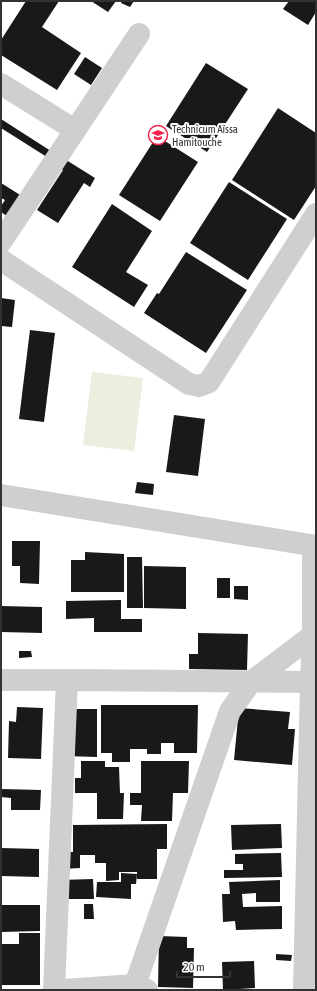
<svg xmlns="http://www.w3.org/2000/svg" width="317" height="991" viewBox="0 0 317 991" font-family="'Asap Condensed',sans-serif">
<style>
.green{fill:#eaefdf}
.building{fill:#191919}
.lines{fill:none;stroke-linecap:round;stroke-linejoin:round}
.minor{stroke:#cfcfcf;stroke-width:22}
.labels{text-anchor:middle;stroke-width:4;stroke-linejoin:round;paint-order:stroke}
.poi-label{font-size:11px;fill:#323232;stroke:#fff;text-anchor:start}
</style>
<rect width="100%" height="100%" fill="#fff"/>
<path class="green" d="M92,372L143,378L134,451L83,445Z"/>
<g class="building">
<path d="M26,1H59L42,27L81,53L57,90L1,55V40Z"/>
<path d="M91,1H116L108,12Z"/>
<path d="M122,1H134L130,7L121,3Z"/>
<path d="M289,1H316V12L308,25L283,9Z"/>
<path d="M85,57L102,68L91,85L74,74Z"/>
<path d="M206,63L248,89L207,152L166,126Z"/>
<path d="M278,108L316,133V186L294,220L232,180Z"/>
<path d="M1,119L54,153L50,159L1,128Z"/>
<path d="M157,136L198,162L160,221L119,195Z"/>
<path d="M63,158L95,178L90,187L84,183L58,223L37,210L63,170L58,167Z"/>
<path d="M229,182L287,219L248,280L190,243Z"/>
<path d="M1,183L25,198L11,219L1,212V206L5,200L1,198Z"/>
<path d="M112,204L152,231L126,272L148,285L134,307L72,267Z"/>
<path d="M186,252L247,290L206,353L144,313L157,293L159,294Z"/>
<path d="M1,298L15,300L12,327L1,326Z"/>
<path d="M30,330L55,333L44,422L19,419Z"/>
<path d="M174,415L205,419L198,476L166,472Z"/>
<path d="M137,482L154,484L153,495L135,493Z"/>
<path d="M12,541H40L39,584L20,583V566H12Z"/>
<path d="M85,552L124,554V592H71V560H85Z"/>
<path d="M127,557H142L143,608H127Z"/>
<path d="M144,566L186,567V609L144,608Z"/>
<rect x="217" y="578" width="13" height="20"/>
<path d="M234,586H248V600L234,599Z"/>
<path d="M121,600V619H142V632H94V618L66,619V601Z"/>
<path d="M1,606L42,607V633L1,632Z"/>
<path d="M198,633L248,634L247,670L189,669V654H198Z"/>
<path d="M19,651H31L32,657L19,658Z"/>
<path d="M101,705H198L197,753H174V743H161V754H147V749H130V762H112V753H101Z"/>
<path d="M17,707L43,708L41,759L8,758L9,721L16,722Z"/>
<path d="M239,708L290,712L288,729H295L292,765L234,760Z"/>
<path d="M65,709H97V757L64,756Z"/>
<path d="M81,761H105V767H119L120,793H124L123,819H97V793H75V778H81Z"/>
<path d="M141,761H189L188,793H173L172,821H141L142,805H130V793H141Z"/>
<path d="M1,789L41,790L40,810H11V798L1,797Z"/>
<path d="M167,824V849H157V879H137V872H119V880L106,881V863H95V855H80V868L62,869V852H73V825Z"/>
<path d="M281,824L282,848L232,850L231,825Z"/>
<path d="M1,848L39,849V877L1,876Z"/>
<path d="M281,853L282,877L224,878V870H243V864H235V854Z"/>
<path d="M121,873L137,874L136,884H131V899L96,897L97,882H121Z"/>
<path d="M93,879L94,899H61L60,880Z"/>
<path d="M280,880V902H256V893L242,894L243,907L282,906V929L236,930L235,921L223,922L222,894H230L229,882Z"/>
<path d="M84,904H93L94,919H84Z"/>
<path d="M1,905H40V931L1,932Z"/>
<path d="M19,933H40V985H1V944H19Z"/>
<path d="M159,936L187,937V948H194L193,988L158,987Z"/>
<path d="M276,954L292,955L291,961L276,960Z"/>
<path d="M254,961L255,988L223,990L222,962Z"/>
</g>
<g class="lines">
<g class="minor">
<path d="M1,84L75,130"/>
<path d="M1,242L139,34"/>
<path d="M1,260L189,384L199,386L209,382L316,214"/>
<path d="M1,495L316,546"/>
<path d="M313,546V635L316,632"/>
<path d="M1,680H67L54,990"/>
<path d="M67,680L316,682"/>
<path d="M63,990L135,985"/>
<path d="M147,990L135,985L230,711L251,682L313,635"/>
<path d="M304,990L311,682L313,635"/>
</g>
</g>
<defs>
<g id="school-ring" transform="scale(1)"><circle r="9.5" fill="#fff" stroke="#f6264e" stroke-width="1.5"/><path d="M0-5L7-2L0 1L-7-2ZM-4 1L0 2.5L4 1V4Q0 6-4 4Z" fill="#f6264e"/></g>
</defs>
<g fill-rule="evenodd">
<use href="#school-ring" x="158" y="135"/>
</g>
<g class="labels">
<g class="poi-label">
<text x="172" y="133">Technicum Aïssa<tspan x="172" dy="13">Hamitouche</tspan></text>
</g>
</g>
<rect width="317" height="991" fill="none" stroke="#323232" stroke-width="4"/>
<path d="M177 971v6h53v-6" fill="none" stroke="#323232" stroke-width="2"/>
<text x="183" y="971" font-size="12" fill="#323232" stroke="#ffffff" stroke-width="3" paint-order="stroke">20 m</text>
</svg>
